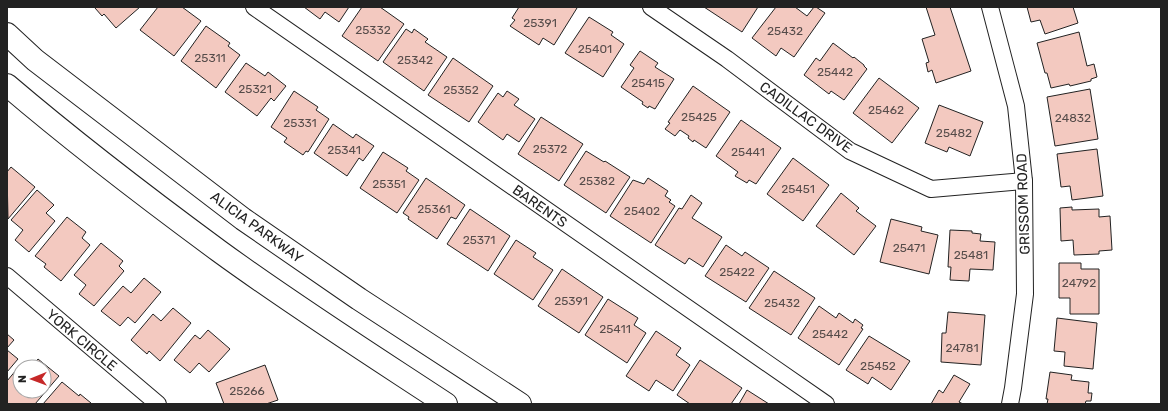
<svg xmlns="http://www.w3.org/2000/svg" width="1168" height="411" viewBox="0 0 1168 411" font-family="Rubik,sans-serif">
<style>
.building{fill:#f3c9c0;stroke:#222}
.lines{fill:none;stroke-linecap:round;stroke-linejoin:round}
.minor-casing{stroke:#222;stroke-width:18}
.primary-casing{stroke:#222;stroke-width:24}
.minor{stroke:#fff;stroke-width:16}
.primary{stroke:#fff;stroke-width:22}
.labels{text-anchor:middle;stroke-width:3;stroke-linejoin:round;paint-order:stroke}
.number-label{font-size:12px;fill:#564c4a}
.street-label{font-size:14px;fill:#222;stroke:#fff}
</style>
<rect width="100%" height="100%" fill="#fff"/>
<g class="building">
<path d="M96,7H140L116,28L104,14L102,16L95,8Z"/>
<path d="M158,7H182L201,21L174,56L140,30Z"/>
<path d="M304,7H349L339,22L325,12L320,19Z"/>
<path d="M362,7H380L404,24L378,61L342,36Z"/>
<path d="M519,7H575L577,8L554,45L543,38L539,45L510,26L515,20L512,18Z"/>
<path d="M704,7H758L742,32Z"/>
<path d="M776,7H795L807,16L814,7H816L825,13L794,57L781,48L776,56L752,38Z"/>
<path d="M926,7H950L971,71L936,83L932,70L928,72L926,63L929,62L922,39L935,35Z"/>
<path d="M1027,7H1073L1078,23L1045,34L1040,20L1031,22Z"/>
<path d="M589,17L613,32L611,35L624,44L603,77L565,53Z"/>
<path d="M206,26L230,43L228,46L240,55L216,88L181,61Z"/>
<path d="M406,29L412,33L414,29L428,39L425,42L447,57L424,91L383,62Z"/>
<path d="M1079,32L1087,66L1094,64L1097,77L1091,79V81L1070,86L1069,84L1051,88L1047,73H1045L1037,43Z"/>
<path d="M833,43L853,58L854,57L864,65V66L867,69L844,100L831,91L829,94L804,75L816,58L820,61Z"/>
<path d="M640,51L658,63L655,67L674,79L655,109L649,106L648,108L642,104L643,102L621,87L634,68L630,65Z"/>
<path d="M453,58L493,86L469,122L428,95Z"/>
<path d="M246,63L265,76L268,72L286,86L274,101L271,98L257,116L225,92Z"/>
<path d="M879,78L919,108L892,143L853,113Z"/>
<path d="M693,86L730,112L706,148L694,140L693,142L688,138L689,136L680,130L675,136L665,129L670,123L668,122Z"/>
<path d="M1090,89L1098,139L1055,146L1047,97Z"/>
<path d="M294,91L318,107L316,110L329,119L308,152L306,151L303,155L284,142L287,138L271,127Z"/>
<path d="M507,91L519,99L514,105L535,119L519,142L507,134L503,140L478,122L498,93L503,97Z"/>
<path d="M939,105L983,122L970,156L949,147L947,152L925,143Z"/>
<path d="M541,117L583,144L559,181L518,154Z"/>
<path d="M741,120L781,148L756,184L749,180L747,183L735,176L738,172L716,156Z"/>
<path d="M333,124L353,138L356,134L374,146L363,161L359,158L347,176L314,153Z"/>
<path d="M1097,149L1103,196L1072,200L1070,186L1061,187L1057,154Z"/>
<path d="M586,151L604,162L605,161L630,177L606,213L564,185Z"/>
<path d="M383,152L408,168L406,171L419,180L397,213L360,188Z"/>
<path d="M793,158L829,185L803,221L767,194Z"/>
<path d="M11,167L35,187L8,219L7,172Z"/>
<path d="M426,178L465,205L456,219L451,217L437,239L408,219L409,217L403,213Z"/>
<path d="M648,178L668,191L665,196L671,200L669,202L675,206L651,243L610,216L633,180L644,184Z"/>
<path d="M37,190L54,205L46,213L55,221L29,252L15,240L23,230L11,220Z"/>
<path d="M841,193L859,208L856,211L876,226L854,255L816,226Z"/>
<path d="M691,195L702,203L692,218L722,237L703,267L689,258L685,264L655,245L679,208L682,209Z"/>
<path d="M1072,207V210L1099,209V217L1110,216L1112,250L1099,251V254L1074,255L1073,240L1061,241L1060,208Z"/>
<path d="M470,209L510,236L488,271L447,244Z"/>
<path d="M67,217L86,232L82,238L90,245L61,281L44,267L46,264L35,256Z"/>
<path d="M891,219L922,227L921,231L938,235L929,274L880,262Z"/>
<path d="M950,230L972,231V233L981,234L980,241L995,242L993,270L970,269L969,281L950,280L951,267H948Z"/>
<path d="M516,240L536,253L533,257L553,270L533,300L494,274Z"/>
<path d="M101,243L123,261L119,266L124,271L94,306L79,294L86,285L74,275Z"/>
<path d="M726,245L742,256L745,252L769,268L746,302L705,276Z"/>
<path d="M1059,263H1081V269H1099V314H1070V298H1059Z"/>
<path d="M562,269L603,297L579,333L538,306Z"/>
<path d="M774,271L815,298L791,335L749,308Z"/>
<path d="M144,278L161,292L135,323L128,317L120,326L101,311L123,286L131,293Z"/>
<path d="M608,299L638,318L634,325L646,333L627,363L585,335Z"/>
<path d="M819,306L836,318L839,313L853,323L855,319L863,325L861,328L863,329L839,365L798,338Z"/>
<path d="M173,308L191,323L160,361L149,351L147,354L131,340L153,314L161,321Z"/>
<path d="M948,312L985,315L981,365L941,362L942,333H946Z"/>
<path d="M1057,318L1097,323L1093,369L1064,366L1065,352L1054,351Z"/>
<path d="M208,330L230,349L209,372L199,363L190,373L174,360L195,335L200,339Z"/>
<path d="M656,331L681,348L676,355L690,365L673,391L656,380L649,391L626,376Z"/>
<path d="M7,334L14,340L7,348Z"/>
<path d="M869,336L910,361L891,390L872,377L868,384L846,370Z"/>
<path d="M7,350L18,359L7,372Z"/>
<path d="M38,359L59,376L35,404H7V381L22,363L27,367H20V391H44V367H32Z"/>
<path d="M700,360L742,388L731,404H690L677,395Z"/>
<path d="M265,365L278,400L266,404H224L216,383Z"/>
<path d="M1050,372L1072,375L1071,380L1089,382L1088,393H1092L1091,401H1086L1085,404H1047L1048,399H1046Z"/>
<path d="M954,375L970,384L959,402L963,404H931L939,390L943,393Z"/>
<path d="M62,382L79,396L80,394L91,403L90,404H43Z"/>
<path d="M747,390L769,404H739Z"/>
</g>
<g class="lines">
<g class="minor-casing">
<g id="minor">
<path d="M254,7L826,404"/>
<path d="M651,7L727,59L850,151L931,189L1024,181"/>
<path d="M990,7L1016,106L1024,181L1025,294L1013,388L1010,404"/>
<path d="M7,276L158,404"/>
</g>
</g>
<g class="primary-casing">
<g id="primary">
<path d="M7,34L35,60L243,219L359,299L520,404"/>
<path d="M7,85C75,143 147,198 219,251C293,305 370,354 446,404"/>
</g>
</g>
<use href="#minor" class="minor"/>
<use href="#primary" class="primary"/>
</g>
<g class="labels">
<g class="number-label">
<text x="540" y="27">25391</text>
<text x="373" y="34">25332</text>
<text x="785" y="35">25432</text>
<text x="595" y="53">25401</text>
<text x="210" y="62">25311</text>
<text x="415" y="64">25342</text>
<text x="835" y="76">25442</text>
<text x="648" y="87">25415</text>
<text x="255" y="93">25321</text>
<text x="461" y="94">25352</text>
<text x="886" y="114">25462</text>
<text x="699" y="121">25425</text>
<text x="1073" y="122">24832</text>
<text x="300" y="127">25331</text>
<text x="954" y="137">25482</text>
<text x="550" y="153">25372</text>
<text x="344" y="154">25341</text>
<text x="748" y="156">25441</text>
<text x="597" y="185">25382</text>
<text x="389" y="188">25351</text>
<text x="798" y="193">25451</text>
<text x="434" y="213">25361</text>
<text x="642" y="215">25402</text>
<text x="479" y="244">25371</text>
<text x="909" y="252">25471</text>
<text x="971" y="259">25481</text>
<text x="737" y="276">25422</text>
<text x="1079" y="287">24792</text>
<text x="571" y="305">25391</text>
<text x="782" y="307">25432</text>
<text x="615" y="333">25411</text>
<text x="830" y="338">25442</text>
<text x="962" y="352">24781</text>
<text x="878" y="370">25452</text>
<text x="247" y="395">25266</text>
</g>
<g class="street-label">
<text transform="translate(806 117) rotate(36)" y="5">CADILLAC DRIVE</text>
<text transform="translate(1023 204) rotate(-92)" y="5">GRISSOM ROAD</text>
<text transform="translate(540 206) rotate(35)" y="5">BARENTS</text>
<text transform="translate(257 227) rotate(36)" y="5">ALICIA PARKWAY</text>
<text transform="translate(82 340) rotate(40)" y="5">YORK CIRCLE</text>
</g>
</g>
<rect width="1168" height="411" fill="none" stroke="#222222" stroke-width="16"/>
<g transform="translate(32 379) rotate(269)"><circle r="19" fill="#ffffff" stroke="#a7a7a7"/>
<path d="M0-3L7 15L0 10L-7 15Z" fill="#c62828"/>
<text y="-6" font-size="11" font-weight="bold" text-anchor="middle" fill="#222222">N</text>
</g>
</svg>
